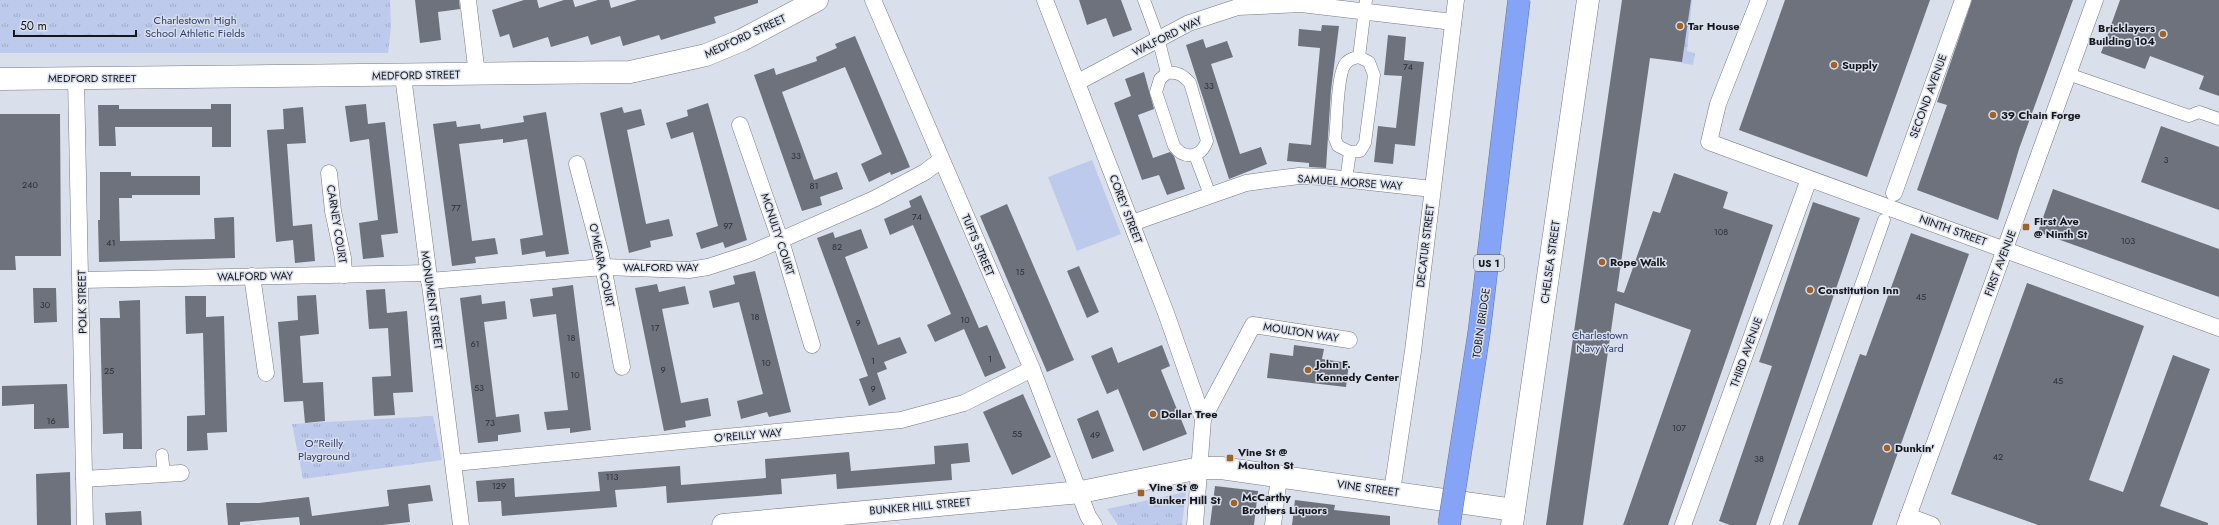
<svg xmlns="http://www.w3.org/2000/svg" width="2219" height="525" viewBox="0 0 2219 525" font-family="Jost,sans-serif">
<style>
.grass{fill:#bdcaeb}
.park{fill:url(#park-tufts)}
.building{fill:#6e727d}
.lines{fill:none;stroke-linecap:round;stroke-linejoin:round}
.pedestrian-casing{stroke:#757984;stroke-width:13}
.minor-casing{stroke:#757984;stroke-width:17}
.secondary-casing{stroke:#757984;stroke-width:23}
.pedestrian{stroke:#fff;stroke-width:12}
.minor{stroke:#fff;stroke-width:16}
.secondary{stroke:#fff;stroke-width:22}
.motorway-bridge-casing{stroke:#5e73a9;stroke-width:23;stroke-linecap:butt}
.motorway-bridge{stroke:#86a4f6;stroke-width:22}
.poi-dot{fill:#a1622a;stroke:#dadfec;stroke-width:1.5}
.labels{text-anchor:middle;stroke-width:3;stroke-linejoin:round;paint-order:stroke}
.number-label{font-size:9px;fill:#2b2e34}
.shield{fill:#dadfec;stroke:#50535a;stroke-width:1}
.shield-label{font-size:10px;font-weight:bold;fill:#15171b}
.park-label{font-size:11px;fill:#2e3d6e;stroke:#dadfec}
.poi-label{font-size:11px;font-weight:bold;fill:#15171b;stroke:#dadfec;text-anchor:start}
.street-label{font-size:11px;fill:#15171b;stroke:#dadfec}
</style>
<defs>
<pattern id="park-tufts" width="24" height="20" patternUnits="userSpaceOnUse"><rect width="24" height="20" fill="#bdcaeb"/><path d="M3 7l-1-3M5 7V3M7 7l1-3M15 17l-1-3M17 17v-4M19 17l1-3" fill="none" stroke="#a2adc9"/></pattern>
</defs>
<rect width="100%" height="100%" fill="#dadfec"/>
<path class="grass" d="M1092,160L1121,234L1077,251L1048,177Z"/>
<g class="park">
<path d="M0,0H390L391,27L388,53H0Z"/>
<path d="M1674,0H1692L1687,51L1695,53L1693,65L1668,60Z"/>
<path d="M433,416L442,460L303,479L292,424Z"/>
<path d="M1186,492L1182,525H1118L1107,509Z"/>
</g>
<g class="building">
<path d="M415,0H459L460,9L438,12L441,40L420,43Z"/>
<path d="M524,0H537L539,8L564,0H573L575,7L598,0H609L611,8L637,0H758V3L714,17L716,23L661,40L659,35L623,46L620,36L591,45L588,36L551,47L548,37L513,48L509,34L500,37L492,10Z"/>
<path d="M1079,0H1121L1132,30L1113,37L1106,18L1087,25Z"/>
<path d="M1622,0H1691L1682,62L1650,58L1617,291L1624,293L1653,211L1660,213L1674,173L1728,192L1723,208L1773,225L1668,525H1623L1691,330L1615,303L1583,525H1546Z"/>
<path d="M1785,0H1930L1867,177L1739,130Z"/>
<path d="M1972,0H2073L2019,149L1998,220L1917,190L1947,105L1937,102Z"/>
<path d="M2120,0H2219V96L2199,89L2204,76L2150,56L2145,69L2101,53Z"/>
<path d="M1322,25L1339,26L1331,90L1326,168L1309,167V163L1287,161L1289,143L1311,145L1320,48L1298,46L1299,29L1321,31Z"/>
<path d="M1388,35L1406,37L1404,60L1424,62L1415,146L1395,144L1393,164L1374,162L1378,126L1396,128L1402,76L1384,75Z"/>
<path d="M855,36L910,167L891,175L890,172L869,182L861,164L882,154L845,67L782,92L814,180L837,172L843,189L820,197L822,205L802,211L754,75L774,68L776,75L817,61L816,57L837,48L835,44Z"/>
<path d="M1203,39L1206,48L1227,41L1233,57L1211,64L1240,154L1261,147L1267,164L1229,179L1186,45Z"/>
<path d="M1144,72L1154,109L1138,115L1153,158L1170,152L1174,156L1185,189L1167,195L1159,175L1142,180L1114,103L1131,96L1125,79Z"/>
<path d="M708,103L747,240L725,248L723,242L701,249L696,233L718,226L693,132L671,139L666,123L688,116L687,110Z"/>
<path d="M211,104H231V147H212V127H115L116,146H99L98,105H119V109H211Z"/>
<path d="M366,104L368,124L385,122L398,233L381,235L384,257L363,259L359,223L378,220L369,139L350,142L345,106Z"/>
<path d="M303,107L306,143L287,144L293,226L312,224L315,261L295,263L293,240L276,242L267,130L284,129L283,109Z"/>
<path d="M622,107L624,113L641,109L645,125L627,130L646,224L669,219L673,236L650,241L651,247L629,253L600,113Z"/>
<path d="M546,112L569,254L546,257L545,251L522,255L520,239L543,235L527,139L503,143V139L459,144L472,241L495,238L498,254L475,257L476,263L452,266L433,124L456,121L457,127L480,124L481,129L524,122L523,116Z"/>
<path d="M0,114H60L61,256H15L16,270H0Z"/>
<path d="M2161,126L2219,147V210L2141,182Z"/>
<path d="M100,172H131V176H200V195H132V198H119L120,241L215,239L214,218L234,217L235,258L99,262L98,220H100Z"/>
<path d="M2053,189L2219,249V297L2038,232Z"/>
<path d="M921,195L979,328L987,325L1006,368L985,377L964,329L935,342L927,325L951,314L913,225L890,235L884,219L911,207L909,201Z"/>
<path d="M1813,202L1860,218L1756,525H1730L1719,521L1772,366L1759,362Z"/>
<path d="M1007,204L1074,360L1047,372L980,216Z"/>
<path d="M861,229L868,248L845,257L878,345L900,337L907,353L884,362L887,369L877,373L886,399L869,406L859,379L868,376L817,238L833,232L835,238Z"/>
<path d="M1911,233L1969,254L1872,525H1798L1860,354L1866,356Z"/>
<path d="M1079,266L1099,312L1087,318L1067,271Z"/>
<path d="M755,271L791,412L769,417L767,412L741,419L737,401L763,394L739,302L713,308L709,291L735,284L733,276Z"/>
<path d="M2027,283L2144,326L2089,480L2123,492L2173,355L2210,369L2160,506L2208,523V525H2038L1951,494Z"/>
<path d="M657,284L659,292L685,286L689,304L662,309L681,403L708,398L711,416L685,421L686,427L664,431L635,288Z"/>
<path d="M573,285L591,430L570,433V428L547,430L544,412L568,410L556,314L533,317L530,299L553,296L552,288Z"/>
<path d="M33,288H56L57,322L34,323Z"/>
<path d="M385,289L387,313L407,311L413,392L393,393L395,415L374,416L372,377L391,376L388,328L369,329L366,290Z"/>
<path d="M316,295L319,334L300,336L303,383L323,382L325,421L305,423L303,401L284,402L278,322L298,320L297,296Z"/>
<path d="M481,295L482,304L505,301L507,319L484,322L496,417L519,414L521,432L498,435V441L478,443L460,298Z"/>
<path d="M185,296H206V317L224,316L227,432L207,433L208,450L187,451V416L205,415L203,333L186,334Z"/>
<path d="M140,300L142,449H123V433L103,434L100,318H120L119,301Z"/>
<path d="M1162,345L1170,366L1161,370L1187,434L1143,451L1118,389L1107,394L1091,356L1112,347L1118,363Z"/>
<path d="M1294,345L1324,349L1322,359L1349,363L1346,387L1267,378L1270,353L1293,356Z"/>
<path d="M67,384L69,428L34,429V404L2,406V386Z"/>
<path d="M1023,394L1051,457L1012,475L983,412Z"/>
<path d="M1098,410L1114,451L1092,459L1077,419Z"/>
<path d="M968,443L970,462L951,464L952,480L837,489L836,474L804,477L781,479L782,494L667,503L666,486L645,488L615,490L617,507L502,516L501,501L478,502L476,481L514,478L515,497L600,491L598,472L680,466L681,485L766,478L765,459L812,455L849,452L851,471L935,464L934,446Z"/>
<path d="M70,472L71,525H37L36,474Z"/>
<path d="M430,485L433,501L408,504L410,522L382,525H300L299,517L240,522V525H228L226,503H259L309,497L312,516L389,506L387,490Z"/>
<path d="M1215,486L1258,491L1254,525H1210Z"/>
<path d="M1295,500L1335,505L1334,510L1390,516V525H1292Z"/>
<path d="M141,511L142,525H106L105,513Z"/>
</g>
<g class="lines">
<g class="pedestrian-casing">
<g id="pedestrian">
<path d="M1144,0L1158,38L1167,73L1160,79L1156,92L1174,146C1184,160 1201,158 1207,141L1190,83C1183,75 1178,72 1167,73"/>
<path d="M1359,57L1366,0"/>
<path d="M2068,74L2189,116L2199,112L2219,119"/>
<path d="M1195,155L1210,195"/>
<path d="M1346,180L1350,152L1360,151L1365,143L1374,75L1369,62L1359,57C1352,58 1347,60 1344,66C1337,79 1337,123 1335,139L1338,146L1350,152"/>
<path d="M162,455L164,474"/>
<path d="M1776,525L1884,220"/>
</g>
</g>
<g class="minor-casing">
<g id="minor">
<path d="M468,0L477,75"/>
<path d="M873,0L1032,369L1088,516L1094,525"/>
<path d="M1045,0L1166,313L1203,419"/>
<path d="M1759,0L1718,104L1709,142L2219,328"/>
<path d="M403,76L461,525"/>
<path d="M76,78L85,525"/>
<path d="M1078,82L1189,23L1238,7L1301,4L1453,22"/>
<path d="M740,125L784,251L812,345"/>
<path d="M577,164L601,255L622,367"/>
<path d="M329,173L333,211L343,258L344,275"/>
<path d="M1894,193L1963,0"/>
<path d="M1132,223L1246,183L1275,179L1299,176L1324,177L1432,189"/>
<path d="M252,276L266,373"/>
<path d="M81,280L428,273"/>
<path d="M429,281L604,267L689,270L708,267L751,253L874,199L925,172L941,160"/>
<path d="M454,463L901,420L964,403L1032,369"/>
<path d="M84,479L181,473"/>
<path d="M1392,491L1413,351L1456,0"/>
<path d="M1908,516L1932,525"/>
<path d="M1195,525L1203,419L1253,325L1349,340"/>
<path d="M1273,525L1279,477"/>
<path d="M1683,525L1809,179"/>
<path d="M1905,525L2095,0"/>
</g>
</g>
<g class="secondary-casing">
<g id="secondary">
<path d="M0,79L630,72L706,55L742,40L817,0"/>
<path d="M723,525L1081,492L1200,468H1221L1514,510"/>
<path d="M1512,525L1588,0"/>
</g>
</g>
<use href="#pedestrian" class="pedestrian"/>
<use href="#minor" class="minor"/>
<use href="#secondary" class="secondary"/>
<g class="motorway-bridge-casing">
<path id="motorway-bridge" d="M1449,525L1479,333L1519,0"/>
</g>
<use href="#motorway-bridge" class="motorway-bridge"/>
</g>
<g class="poi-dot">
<circle cx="1680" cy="26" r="4"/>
<circle cx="2163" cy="34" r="4"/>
<circle cx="1834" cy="65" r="4"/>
<circle cx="1993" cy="115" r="4"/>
<rect x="2022" y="223" width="8" height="8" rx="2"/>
<circle cx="1602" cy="262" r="4"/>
<circle cx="1810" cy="290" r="4"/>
<circle cx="1308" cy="370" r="4"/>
<circle cx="1153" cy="414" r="4"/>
<circle cx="1887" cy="448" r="4"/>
<rect x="1226" y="454" width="8" height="8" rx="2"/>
<rect x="1137" y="489" width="8" height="8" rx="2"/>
<circle cx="1234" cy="503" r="4"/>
</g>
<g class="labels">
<g class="number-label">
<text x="1408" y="70">74</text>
<text x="1209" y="89">33</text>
<text x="796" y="159">33</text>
<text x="2166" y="163">3</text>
<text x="30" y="188">240</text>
<text x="814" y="189">81</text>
<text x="456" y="211">77</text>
<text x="917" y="220">74</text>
<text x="728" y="229">97</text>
<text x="1721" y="235">108</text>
<text x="2128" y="244">103</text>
<text x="111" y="246">41</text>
<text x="837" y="250">82</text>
<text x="1020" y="275">15</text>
<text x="1921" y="300">45</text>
<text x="45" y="308">30</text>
<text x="755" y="320">18</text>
<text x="965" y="323">10</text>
<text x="858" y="326">9</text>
<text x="655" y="331">17</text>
<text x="571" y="341">18</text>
<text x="475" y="347">61</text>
<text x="990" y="362">1</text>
<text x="873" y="364">1</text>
<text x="766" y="366">10</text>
<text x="663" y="373">9</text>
<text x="109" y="374">25</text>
<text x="575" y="378">10</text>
<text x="2058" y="384">45</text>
<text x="479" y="391">53</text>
<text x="873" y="392">9</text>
<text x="51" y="424">16</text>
<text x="490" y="426">73</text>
<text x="1679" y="431">107</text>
<text x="1017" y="437">55</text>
<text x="1095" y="438">49</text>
<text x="1998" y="460">42</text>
<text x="1759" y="462">38</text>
<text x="612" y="480">113</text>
<text x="499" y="489">129</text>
</g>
<rect class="shield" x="1474" y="255" width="30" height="16" rx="3"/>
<g class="shield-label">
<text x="1489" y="267">US 1</text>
</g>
<g class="park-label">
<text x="195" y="24">Charlestown High<tspan x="195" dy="13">School Athletic Fields</tspan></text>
<text x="1600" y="339">Charlestown<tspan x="1600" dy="13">Navy Yard</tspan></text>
<text x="324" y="447">O"Reilly<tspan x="324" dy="13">Playground</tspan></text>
</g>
<g class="poi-label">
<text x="1688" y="30">Tar House</text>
<text x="2155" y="32" text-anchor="end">Bricklayers<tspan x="2155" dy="13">Building 104</tspan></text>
<text x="1842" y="69">Supply</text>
<text x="2001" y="119">39 Chain Forge</text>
<text x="2034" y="225">First Ave<tspan x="2034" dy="13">@ Ninth St</tspan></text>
<text x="1610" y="266">Rope Walk</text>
<text x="1818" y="294">Constitution Inn</text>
<text x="1316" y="368">John F.<tspan x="1316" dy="13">Kennedy Center</tspan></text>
<text x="1161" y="418">Dollar Tree</text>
<text x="1895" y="452">Dunkin'</text>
<text x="1238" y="456">Vine St @<tspan x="1238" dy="13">Moulton St</tspan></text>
<text x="1149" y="491">Vine St @<tspan x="1149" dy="13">Bunker Hill St</tspan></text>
<text x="1242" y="501">McCarthy<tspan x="1242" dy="13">Brothers Liquors</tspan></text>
</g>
<g class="street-label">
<text transform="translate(745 36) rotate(-25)" y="4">MEDFORD STREET</text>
<text transform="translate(1167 36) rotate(-26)" y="4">WALFORD WAY</text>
<text transform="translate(416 75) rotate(-1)" y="4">MEDFORD STREET</text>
<text x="92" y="82">MEDFORD STREET</text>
<text transform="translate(1928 96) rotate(-70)" y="4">SECOND AVENUE</text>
<text transform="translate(1350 182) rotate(4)" y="4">SAMUEL MORSE WAY</text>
<text transform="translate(1126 209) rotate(69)" y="4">COREY STREET</text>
<text transform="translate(337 224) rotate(81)" y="4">CARNEY COURT</text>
<text transform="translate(1953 230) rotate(20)" y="4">NINTH STREET</text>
<text transform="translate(778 234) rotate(72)" y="4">MCNULTY COURT</text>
<text transform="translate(978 245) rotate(67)" y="4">TUFTS STREET</text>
<text transform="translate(1425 246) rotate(-83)" y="4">DECATUR STREET</text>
<text transform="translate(1550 262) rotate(-82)" y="4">CHELSEA STREET</text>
<text transform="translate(2000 263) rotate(-69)" y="4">FIRST AVENUE</text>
<text transform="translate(602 265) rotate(78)" y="4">O'MEARA COURT</text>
<text x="661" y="271">WALFORD WAY</text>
<text transform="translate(255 276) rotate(-1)" y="4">WALFORD WAY</text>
<text transform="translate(432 300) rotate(82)" y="4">MONUMENT STREET</text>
<text transform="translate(82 302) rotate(-91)" y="4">POLK STREET</text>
<text transform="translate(1481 323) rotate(-82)" y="4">TOBIN BRIDGE</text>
<text transform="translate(1301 332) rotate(9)" y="4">MOULTON WAY</text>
<text transform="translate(1746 352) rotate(-70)" y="4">THIRD AVENUE</text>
<text transform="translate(748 435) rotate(-5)" y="4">O'REILLY WAY</text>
<text transform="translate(1368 488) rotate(8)" y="4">VINE STREET</text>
<text transform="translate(920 506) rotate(-5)" y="4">BUNKER HILL STREET</text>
</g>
</g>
<path d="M14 30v6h122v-6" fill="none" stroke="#15171b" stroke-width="2"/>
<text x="20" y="30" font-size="12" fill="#15171b" stroke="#dadfec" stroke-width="3" paint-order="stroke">50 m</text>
</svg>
